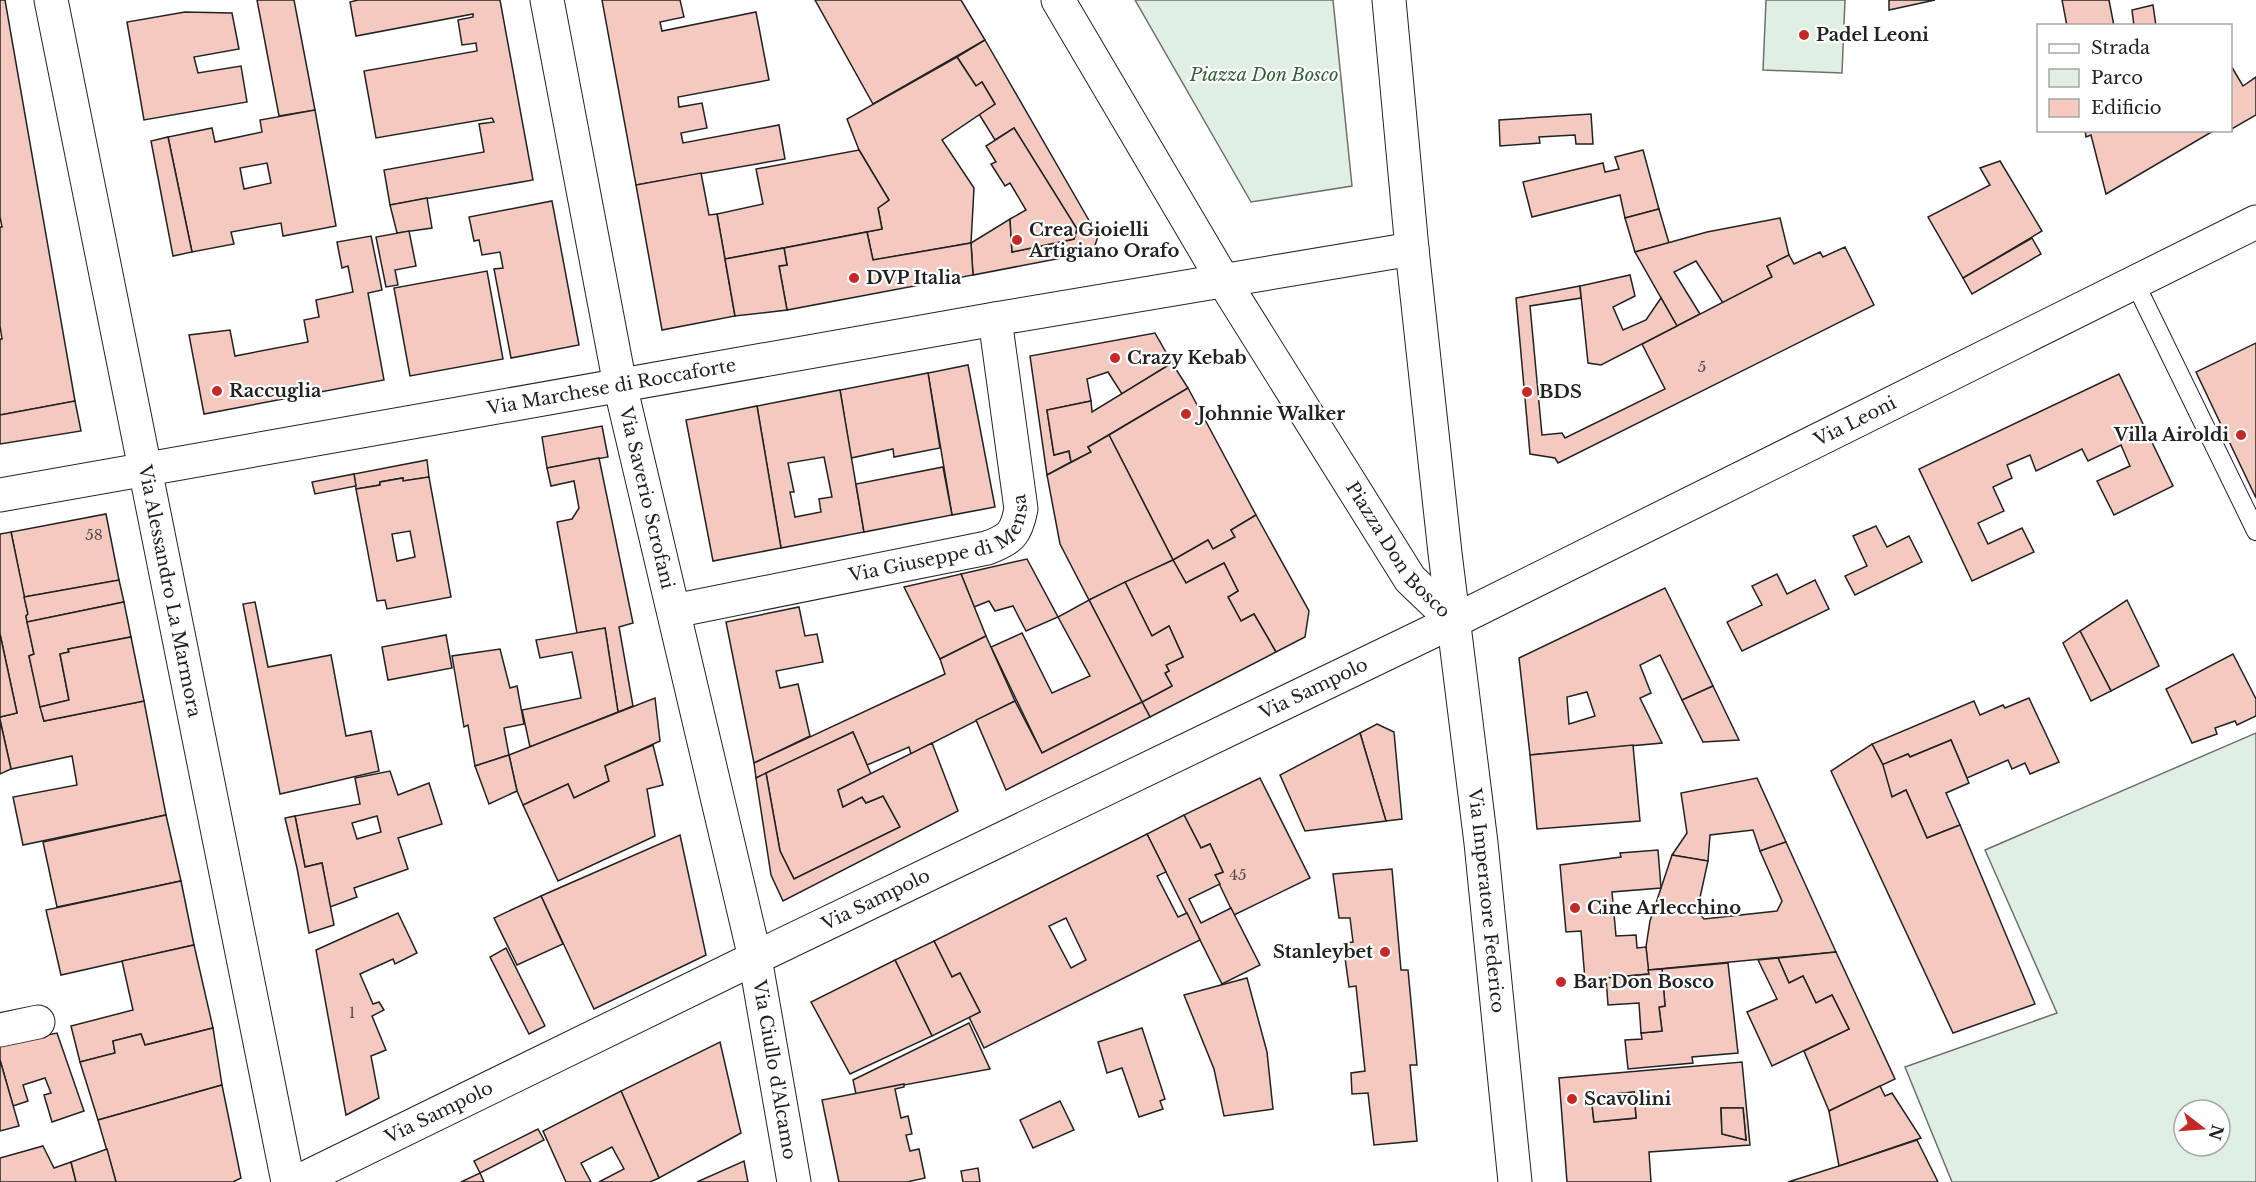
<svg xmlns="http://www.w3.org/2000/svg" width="2256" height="1182" viewBox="0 0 2256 1182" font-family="'Libre Baskerville',serif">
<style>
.green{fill:#e0efe3;stroke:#6f6f6f;stroke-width:1.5;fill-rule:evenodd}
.building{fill:#f3c9c0;stroke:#222;stroke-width:1.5;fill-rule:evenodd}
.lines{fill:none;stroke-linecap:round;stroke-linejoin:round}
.service-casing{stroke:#222;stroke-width:20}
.minor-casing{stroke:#222;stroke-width:35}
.tertiary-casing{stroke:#222;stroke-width:35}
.service{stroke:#fff;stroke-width:18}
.minor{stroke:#fff;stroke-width:33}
.tertiary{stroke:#fff;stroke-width:33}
.poi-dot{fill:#c62828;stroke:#fff;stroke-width:2}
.labels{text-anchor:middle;stroke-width:4.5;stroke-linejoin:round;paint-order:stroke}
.number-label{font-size:15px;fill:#564c4a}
.poi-label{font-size:18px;font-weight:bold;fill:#222;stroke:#fff;text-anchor:start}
.park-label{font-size:18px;font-style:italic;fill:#2f5e38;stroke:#fff}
.street-label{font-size:18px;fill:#222;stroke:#fff}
</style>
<rect width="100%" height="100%" fill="#fff"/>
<g class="green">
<path d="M1135,0H1333L1352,186L1251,202Z"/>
<path d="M1766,0H1845L1842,73L1763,70Z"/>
<path d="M2256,733V1182H1952L1905,1067L2057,1013L1985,850ZM2184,1110H2220V1146H2184Z"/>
</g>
<g class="building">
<path d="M0,0H5L75,401L0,415V339H2L0,326V227H2L0,217Z"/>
<path d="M257,0H294L315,110L279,116Z"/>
<path d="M358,0H500L533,180L390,205L384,170L484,152L479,124L494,122L492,118L376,138L364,71L477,51L476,43L462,45L458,20L473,17V14L356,36L350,2Z"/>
<path d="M602,0H680L684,17L660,22L662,31L756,12L769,80L678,97L679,107L702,103L707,128L681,133L683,143L779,125L785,159L636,185Z"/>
<path d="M815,0H961L985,40L873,104Z"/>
<path d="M1889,0H1935L1889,10Z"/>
<path d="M2062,0H2109L2114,26H2067Z"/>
<path d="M2153,5L2156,26H2134L2132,10Z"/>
<path d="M185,12L232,13L239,49L194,57L198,73L241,66L247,102L144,120L127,22Z"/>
<path d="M985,40L1098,236L1093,252L973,275L971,243L1010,219L1012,252L1074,239L1077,229L1014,128L995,140L979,114L995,104L982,82L976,86L957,57Z"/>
<path d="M957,57L976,86L982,82L995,104L942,140L974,188L971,243L873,260L867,232L882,229L878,208L889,200L859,150L847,119Z"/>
<path d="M2230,64L2243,86L2256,77V115L2230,130Z"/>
<path d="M315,110L336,226L283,236L281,223L231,232L234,244L192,252L168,137L212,128L215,142L262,132L260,120ZM267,163L271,183L244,189L240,168Z"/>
<path d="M1591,114L1593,144H1576L1575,135L1539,137L1540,143L1500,146L1499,120Z"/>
<path d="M1014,128L1077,229L1074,239L1012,252L1010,219L1026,210L1010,183L1005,186L991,164L996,162L986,146Z"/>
<path d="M2085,130H2215L2106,194L2091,135L2086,137Z"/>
<path d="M168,137L192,252L173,256L151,141Z"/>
<path d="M859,150L889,200L878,208L882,229L725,259L717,214L763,204L756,169Z"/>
<path d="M1643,150L1659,209L1625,218L1620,195L1532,217L1523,182L1603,163L1605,172L1619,169L1615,157Z"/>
<path d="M2000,161L2042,231L1963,278L1928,217L1990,185L1980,168Z"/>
<path d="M701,173L709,215L717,214L735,316L662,330L636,185Z"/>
<path d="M427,198L432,228L397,233L390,205Z"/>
<path d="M552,201L579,345L511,358L494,269L503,268L500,252L482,255L479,240L474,241L469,217Z"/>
<path d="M1659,209L1669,243L1635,252L1625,218Z"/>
<path d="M1780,218L1789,255L1767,266L1772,277L1723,303L1696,261L1674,272L1700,314L1677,326L1635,252L1707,232Z"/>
<path d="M409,231L416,266L395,270L398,285L386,287L376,237Z"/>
<path d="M867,232L873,260L971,243L973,275L787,310L779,266L787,265L784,248Z"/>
<path d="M371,236L382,290L368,293L384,380L204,414L189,335L230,330L235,356L308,342L304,320L319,317L316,300L353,292L348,266L342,268L337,242Z"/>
<path d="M2032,238L2041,254L1972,294L1963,278Z"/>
<path d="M1845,247L1874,305L1558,463L1555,458L1530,454L1516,298L1580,286L1581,298L1530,306L1542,435L1562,433L1565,438L1665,389L1642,344L1772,277L1767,266L1789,255L1794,264L1820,252L1823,257Z"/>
<path d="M784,248L787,265L779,266L787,310L735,316L725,259Z"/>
<path d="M487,271L503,359L410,376L394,288Z"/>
<path d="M1630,275L1635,296L1613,307L1623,330L1646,320L1661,298L1677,326L1601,365L1588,363L1580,286Z"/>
<path d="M1155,333L1172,363L1122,394L1108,372L1087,379L1091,401L1047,410L1054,455L1069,451L1071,462L1047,475L1030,356Z"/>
<path d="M2256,343V498L2196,372Z"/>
<path d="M1172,363L1188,388L1088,447L1091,452L1071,462L1069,451L1054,455L1047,410L1091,401L1092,412Z"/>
<path d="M968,365L995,507L952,515L928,373Z"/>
<path d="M928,373L940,448L894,457L893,449L851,458L840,390Z"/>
<path d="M2119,374L2173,486L2114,515L2097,481L2130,466L2121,445L2088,461L2082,449L2036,471L2030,455L2007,465L2012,478L1993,487L2004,511L1978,523L1988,544L2022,528L2034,552L1972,581L1919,469Z"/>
<path d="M1188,388L1256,515L1231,530L1235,537L1213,549L1208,540L1173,560L1109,435Z"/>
<path d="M840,390L864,532L781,548L757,406ZM824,457L832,497L819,499L821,512L795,517L790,492H794L788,463Z"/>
<path d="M75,401L81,431L0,444V415Z"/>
<path d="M757,406L781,548L713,561L686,420Z"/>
<path d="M602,426L608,457L547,468L542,437Z"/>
<path d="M1109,435L1173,560L1089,600L1060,544L1047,475L1091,452L1088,447Z"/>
<path d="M599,458L633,623L619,627L633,706L618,712L605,628L577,633L557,522L572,519L579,508L574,481L551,486L547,468Z"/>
<path d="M427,460L429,477L403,481V478L380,482V485L356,489L354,474Z"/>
<path d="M943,467L952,515L864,532L856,484Z"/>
<path d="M354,474L356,486L315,494L312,482Z"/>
<path d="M429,477L451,597L387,609L385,600L377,601L356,489L380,485V482L403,478V481ZM410,531L415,557L397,561L392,534Z"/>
<path d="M106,514L119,580L24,597L11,532Z"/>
<path d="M1256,515L1309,611L1305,637L1276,652L1254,614L1241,621L1228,597L1238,591L1224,563L1186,583L1173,560L1208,540L1213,549L1235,537L1231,530Z"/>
<path d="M1876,526L1887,547L1909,536L1922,562L1855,595L1845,576L1867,566L1853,536Z"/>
<path d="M11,532L28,614L26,616L34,654L29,656L44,721L144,701L166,815L23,845L13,797L77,785L72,756L11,769L0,720V717L17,713L0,634V534Z"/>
<path d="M1027,559L1058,617L1026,631L1013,606L995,611L989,601L974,607L961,574Z"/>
<path d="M1173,560L1186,583L1224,563L1238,591L1228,597L1241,621L1254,614L1276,652L1150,717L1142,702L1172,686L1165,673L1169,671L1166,665L1183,657L1169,626L1152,636L1125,582Z"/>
<path d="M961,574L986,636L940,659L904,587Z"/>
<path d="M1777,574L1787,594L1815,580L1829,609L1742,651L1727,622L1762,605L1752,586Z"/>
<path d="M119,580L124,602L27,622L26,616L28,614L24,597Z"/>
<path d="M1125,582L1152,636L1169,626L1183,657L1166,665L1169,671L1165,673L1172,686L1142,702L1089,600Z"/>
<path d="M1665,588L1713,686L1682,700L1660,655L1640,665L1651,693L1640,698L1662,743L1530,755L1519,658ZM1587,692L1595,716L1569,724L1567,697Z"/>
<path d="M1089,600L1142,702L1042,753L991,647L1022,633L1052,693L1090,676L1058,617Z"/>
<path d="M2127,600L2159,666L2111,691L2080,631Z"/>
<path d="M124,602L131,637L68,649L69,652L60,654L69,700L40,707L29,656L34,654L27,622Z"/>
<path d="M255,602L268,667L331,655L346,736L371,731L379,771L280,794L243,604Z"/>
<path d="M799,607L805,636L817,634L823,662L776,671L780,688L798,684L810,736L754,763L726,622Z"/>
<path d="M605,628L618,712L530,747L522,710L581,698L572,652L540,658L536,640Z"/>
<path d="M2080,631L2111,691L2091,701L2063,643Z"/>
<path d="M0,634L17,713L0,717Z"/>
<path d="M446,635L452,668L388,680L382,647Z"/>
<path d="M986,636L1015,701L911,754L909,747L867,765L853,732L756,778L754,763L945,674L940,659Z"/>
<path d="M131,637L144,701L44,721L40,707L69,700L60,654L69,652L68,649Z"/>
<path d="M500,649L510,688L517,686L524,724L504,728L509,755L475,766L468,725L464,727L452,656Z"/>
<path d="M2233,654L2256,699V716L2237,725L2235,721L2215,728L2217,734L2192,743L2166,689Z"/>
<path d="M1713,686L1739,740L1703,742L1682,700Z"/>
<path d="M655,698L660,741L605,766L609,781L574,798L568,784L523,805L517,791L509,755Z"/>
<path d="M2029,698L2059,762L2030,774L2025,763L2012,769L2008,760L1967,778L1951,740L1910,757L1908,754L1883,765L1872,744L1974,701L1980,715L2003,705L2005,708Z"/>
<path d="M1015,701L1042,753L1142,702L1150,717L1006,790L976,720Z"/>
<path d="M0,720L11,769L0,774Z"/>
<path d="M1377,724L1394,732L1402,819L1386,821L1360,733Z"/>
<path d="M853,732L871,774L838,790L843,807L862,797L866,803L883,796L900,827L794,879L780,851L766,773Z"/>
<path d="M1360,733L1386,821L1305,831L1280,775Z"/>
<path d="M1951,740L1969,783L1946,793L1960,825L1927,838L1906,790L1892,797L1879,766L1908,754L1910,757Z"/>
<path d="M932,743L958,811L783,901L771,875L756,778L766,773L780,851L794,879L900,827L883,796L866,803L862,797L843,807L838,790Z"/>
<path d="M1872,744L1883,765L1892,797L1906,790L1927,838L1960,825L2035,1004L1953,1033L1831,771Z"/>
<path d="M653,745L663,785L647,789L655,836L558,881L523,805L568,784L574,798L609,781L605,766Z"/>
<path d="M1633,745L1640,821L1537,829L1530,755Z"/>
<path d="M509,755L517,791L489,804L475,766Z"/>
<path d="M390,771L398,795L429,783L442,824L398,838L408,869L354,888L357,897L330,907L322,863L305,867L295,816L360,804L355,778ZM377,816L381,832L357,839L352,823Z"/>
<path d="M1260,778L1310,878L1234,915L1215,875L1223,872L1210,844L1201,848L1184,815Z"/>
<path d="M1757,778L1786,842L1760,851L1753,830L1710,835L1708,861L1672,855L1687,833L1681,793Z"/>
<path d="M166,815L181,881L57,907L43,842Z"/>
<path d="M1184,815L1201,848L1210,844L1223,872L1215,875L1220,884L1189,899L1201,923L1231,908L1260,965L1222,984L1147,834Z"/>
<path d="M295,816L305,867L322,863L334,925L309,933L297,868L285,818Z"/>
<path d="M1147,834L1166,872L1157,876L1178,917L1187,913L1200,940L984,1048L969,1017L980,1012L960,973L952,977L934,941ZM1066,918L1086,960L1071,968L1049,926Z"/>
<path d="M680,835L706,955L594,1009L541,896Z"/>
<path d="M1786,842L1836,952L1648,970L1646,947L1650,921L1672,855L1708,861L1697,911L1704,919L1777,911L1782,901L1760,851Z"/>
<path d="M1658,850L1661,888L1612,892L1616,936L1636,935L1637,948L1646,947L1649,974L1585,980L1581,931L1566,932L1560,865L1621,857L1620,853Z"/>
<path d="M1392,869L1401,970H1408L1417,1065H1410L1417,1141L1374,1145L1368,1093L1352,1094L1351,1073L1365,1071L1356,986L1349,987L1343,943L1353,942L1350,918H1339L1333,874Z"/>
<path d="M181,881L194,945L61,975L46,910Z"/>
<path d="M541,896L563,944L517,965L494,918Z"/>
<path d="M398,913L417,953L395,964L393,959L360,974L373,1004L379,1002L384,1010L372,1016L386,1050L371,1056L379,1098L346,1115L316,950Z"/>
<path d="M934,941L952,977L960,973L980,1012L932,1036L895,960Z"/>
<path d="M194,945L213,1028L145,1045L141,1034L113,1041L115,1053L80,1062L71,1026L133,1010L122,961Z"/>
<path d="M506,948L545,1026L529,1034L490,957Z"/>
<path d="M1836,952L1895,1079L1829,1111L1804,1051L1849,1029L1832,995L1816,1003L1803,976L1789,983L1778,958Z"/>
<path d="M1778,958L1789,983L1803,976L1816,1003L1832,995L1849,1029L1772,1066L1747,1012L1777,999L1758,960Z"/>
<path d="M895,960L932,1036L850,1074L811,1002Z"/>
<path d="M1728,963L1738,1053L1692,1057L1693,1063L1628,1069L1625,1040L1642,1039L1641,1033L1662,1031L1659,1007L1665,1006L1662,969Z"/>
<path d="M1662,969L1665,1006L1659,1007L1662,1031L1641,1033L1639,1003L1608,1005L1606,978L1649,974L1648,970Z"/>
<path d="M1247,978L1267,1052L1273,1109L1224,1116L1214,1069L1184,995Z"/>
<path d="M969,1023L990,1069L856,1094L853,1080Z"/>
<path d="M213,1028L222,1085L98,1120L80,1062L115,1053L113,1041L141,1034L145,1045Z"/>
<path d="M1142,1028L1165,1099L1160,1101L1163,1109L1139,1117L1122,1068L1107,1073L1098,1042Z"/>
<path d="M57,1033L84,1111L52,1122L44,1095L51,1093L45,1078L23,1085L28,1101L13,1106L0,1060V1045Z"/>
<path d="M720,1042L741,1133L659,1178L621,1091Z"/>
<path d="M0,1060L19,1126L0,1131Z"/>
<path d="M1742,1062L1750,1145L1649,1152L1651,1182H1567L1559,1078ZM1634,1092L1636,1118L1594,1122L1591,1096ZM1721,1108H1743L1746,1140L1722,1134Z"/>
<path d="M904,1084V1087L895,1089L901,1118L908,1116L912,1134L906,1135L910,1151L919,1149L925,1178L907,1182H839L822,1100Z"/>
<path d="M222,1085L241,1178L233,1182H116L98,1120Z"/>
<path d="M1880,1086L1885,1096L1892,1093L1921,1138L1839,1166L1829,1111Z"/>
<path d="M621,1091L659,1178L650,1182H599L624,1169L612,1147L581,1163L591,1182H566L543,1131Z"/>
<path d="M1634,1092L1636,1118L1594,1122L1591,1096Z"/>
<path d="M1060,1101L1074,1130L1033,1148L1020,1120Z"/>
<path d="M1721,1108H1743L1746,1140L1722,1134Z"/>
<path d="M538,1129L544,1140L480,1173L474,1161Z"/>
<path d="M1917,1140L1938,1182H1788L1839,1166Z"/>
<path d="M43,1146L54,1168L71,1162L76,1182H0V1158Z"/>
<path d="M107,1149L116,1182H76L71,1162Z"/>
<path d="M744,1161L748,1182H697Z"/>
<path d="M978,1168L980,1182H963L961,1171Z"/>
<path d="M480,1173L484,1182H461Z"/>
</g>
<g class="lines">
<g class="service-casing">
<path id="service" d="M2135,283L2256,531"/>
</g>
<g class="minor-casing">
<g id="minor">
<path id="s1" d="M51,0L288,1182"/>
<path id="s2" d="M547,0L620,385L755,958L794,1182"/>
<path d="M1058,0L1223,280"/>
<path id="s3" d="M674,611L987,548C1011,539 1016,534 1021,509L995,319"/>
<path d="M0,1030L38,1022"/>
<path id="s4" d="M297,1182L755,958L1454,621"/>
</g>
</g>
<g class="tertiary-casing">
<g id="tertiary">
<path id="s5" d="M1389,0L1412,249L1445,553L1481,843L1515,1182"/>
<path id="s6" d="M1223,280L1410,579L1454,621"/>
<path id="s7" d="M0,495L995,319L1412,249"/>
<path id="s8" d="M1454,621L2256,222"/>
</g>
</g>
<use href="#service" class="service"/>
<use href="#minor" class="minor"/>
<use href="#tertiary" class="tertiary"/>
</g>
<g class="poi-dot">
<circle cx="1804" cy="35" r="6"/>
<circle cx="1017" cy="240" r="6"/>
<circle cx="854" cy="278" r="6"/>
<circle cx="1115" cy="358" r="6"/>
<circle cx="217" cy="391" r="6"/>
<circle cx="1527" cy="392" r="6"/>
<circle cx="1186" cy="414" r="6"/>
<circle cx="2241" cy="435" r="6"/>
<circle cx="1575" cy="908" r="6"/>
<circle cx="1385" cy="952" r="6"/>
<circle cx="1561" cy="982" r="6"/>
<circle cx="1572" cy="1099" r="6"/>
</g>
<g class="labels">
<g class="number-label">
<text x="1702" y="372">5</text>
<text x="94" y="540">58</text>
<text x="1238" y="880">45</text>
<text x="352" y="1018">1</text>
</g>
<g class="poi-label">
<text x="1816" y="41">Padel Leoni</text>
<text x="1029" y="236">Crea Gioielli<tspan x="1029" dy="21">Artigiano Orafo</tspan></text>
<text x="866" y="284">DVP Italia</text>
<text x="1127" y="364">Crazy Kebab</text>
<text x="229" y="397">Raccuglia</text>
<text x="1539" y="398">BDS</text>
<text x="1198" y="420">Johnnie Walker</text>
<text x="2229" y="441" text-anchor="end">Villa Airoldi</text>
<text x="1587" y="914">Cine Arlecchino</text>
<text x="1373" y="958" text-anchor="end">Stanleybet</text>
<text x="1573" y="988">Bar Don Bosco</text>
<text x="1584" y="1105">Scavolini</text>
</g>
<g class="park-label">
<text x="1264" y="81">Piazza Don Bosco</text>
</g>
<g class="street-label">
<text dy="6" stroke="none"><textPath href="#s7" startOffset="621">Via Marchese di Roccaforte</textPath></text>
<text dy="6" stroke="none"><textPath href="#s8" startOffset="448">Via Leoni</textPath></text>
<text dy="6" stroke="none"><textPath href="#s2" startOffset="508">Via Saverio Scrofani</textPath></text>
<text dy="6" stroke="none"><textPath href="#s3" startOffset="284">Via Giuseppe di Mensa</textPath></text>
<text dy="6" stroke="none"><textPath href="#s6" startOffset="322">Piazza Don Bosco</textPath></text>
<text dy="6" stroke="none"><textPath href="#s1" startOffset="603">Via Alessandro La Marmora</textPath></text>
<text dy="6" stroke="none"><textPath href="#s4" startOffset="1130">Via Sampolo</textPath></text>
<text dy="6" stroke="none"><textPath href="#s4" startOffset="644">Via Sampolo</textPath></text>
<text dy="6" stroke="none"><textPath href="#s5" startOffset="906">Via Imperatore Federico</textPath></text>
<text dy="6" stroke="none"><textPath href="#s2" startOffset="1094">Via Ciullo d'Alcamo</textPath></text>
<text dy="6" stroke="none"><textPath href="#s4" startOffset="158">Via Sampolo</textPath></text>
</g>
</g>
<rect x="2037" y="24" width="195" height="108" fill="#ffffff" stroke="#a7a7a7" stroke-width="1.5"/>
<rect x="2049" y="44" width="30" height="9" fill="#ffffff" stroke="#a7a7a7" stroke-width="1.5"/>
<text x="2091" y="54" font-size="18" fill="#222222">Strada</text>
<rect x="2049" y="69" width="30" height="18" fill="#e0efe3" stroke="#a7a7a7" stroke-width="1.5"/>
<text x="2091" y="84" font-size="18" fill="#222222">Parco</text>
<rect x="2049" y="99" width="30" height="18" fill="#f3c9c0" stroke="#a7a7a7" stroke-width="1.5"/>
<text x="2091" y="114" font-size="18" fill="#222222">Edificio</text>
<g transform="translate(2202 1128) rotate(107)"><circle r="28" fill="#ffffff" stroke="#a7a7a7" stroke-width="1.5"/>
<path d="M0-4.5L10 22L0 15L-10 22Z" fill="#c62828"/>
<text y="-9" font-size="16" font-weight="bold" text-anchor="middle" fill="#222222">N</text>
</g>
</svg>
